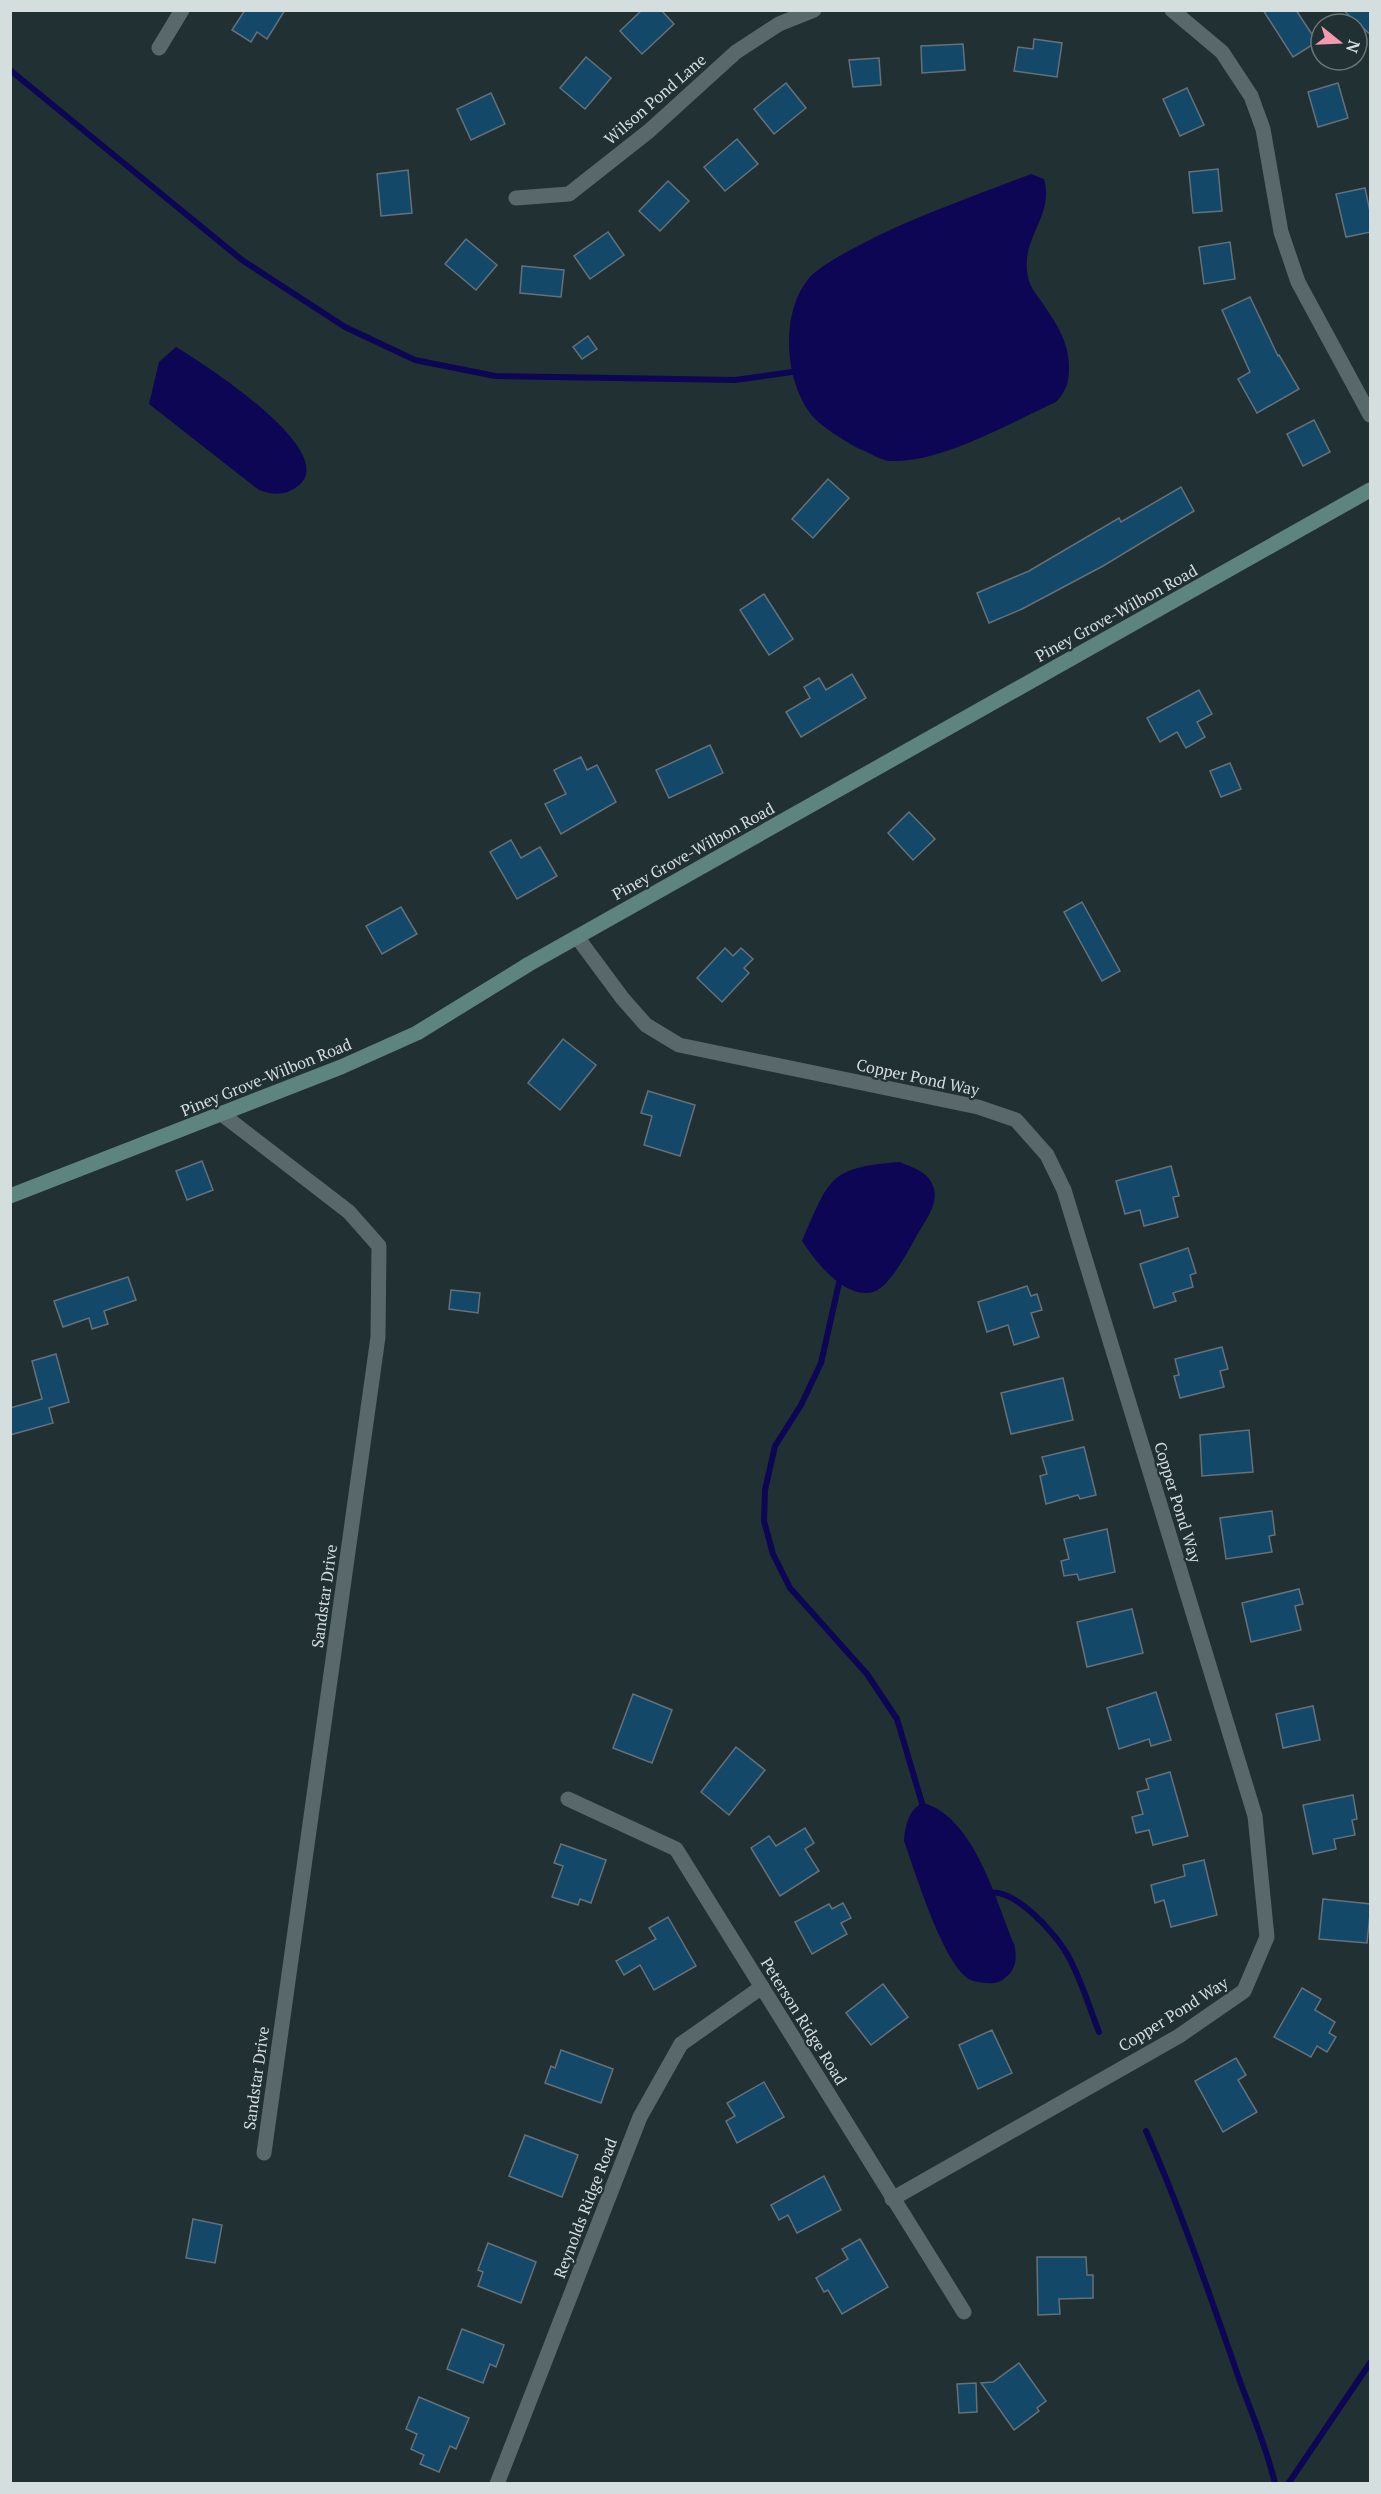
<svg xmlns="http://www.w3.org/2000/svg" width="1381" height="2494" viewBox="0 0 1381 2494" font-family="'PT Serif',serif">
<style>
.water{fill:#0c0654}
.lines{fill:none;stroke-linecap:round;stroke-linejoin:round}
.stream{stroke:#0c0654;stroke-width:6}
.building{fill:#134869;stroke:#65717a;stroke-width:1.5}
.street{stroke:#58686b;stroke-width:15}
.secondary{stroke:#5e8480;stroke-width:15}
.labels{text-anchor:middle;stroke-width:4.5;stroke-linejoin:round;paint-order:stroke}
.street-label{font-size:16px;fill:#d4dedf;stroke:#213033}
</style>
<rect width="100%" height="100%" fill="#213033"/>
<g class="water">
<path d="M1031,174L1044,179C1055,218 1017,240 1029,281C1031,288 1037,295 1041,301C1056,323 1069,341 1069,368C1069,383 1066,391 1056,402C1010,423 941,463 891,461C882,461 870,453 862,450C849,444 818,425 810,413C784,378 780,311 810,277C822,265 841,255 856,247C912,217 972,197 1031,174Z"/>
<path d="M176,347C201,362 342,452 298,486C285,496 274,495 259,490L149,404L159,362Z"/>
<path d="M899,1162C914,1168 930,1172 934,1189C938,1205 925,1221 917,1235C909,1250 889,1288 873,1292C845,1300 815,1261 802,1241C830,1178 828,1168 899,1162Z"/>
<path d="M924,1803C975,1819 995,1899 1014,1944C1017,1956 1017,1969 1006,1977C1000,1983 993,1984 985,1983C981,1982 975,1982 971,1980C944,1968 915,1871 904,1841C905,1827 909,1807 924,1803Z"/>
</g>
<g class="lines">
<g class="stream">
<path d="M10,70L242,260L345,327L415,360L495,376L735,380L792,372"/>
<path d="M839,1283L821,1363L801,1405L775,1446L765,1490L764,1521L773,1554L790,1588L867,1674L897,1719L924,1810"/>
<path d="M985,1894C1012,1884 1055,1933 1067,1954C1081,1978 1089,2007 1099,2032"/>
<path d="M1146,2131C1180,2208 1207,2287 1235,2367C1248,2406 1266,2443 1275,2484"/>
<path d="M1288,2484L1370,2363"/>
</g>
</g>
<g class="building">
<path d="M245,10H285L267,39L257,32L251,42L232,30Z"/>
<path d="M642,10H661L674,24L642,54L620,31Z"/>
<path d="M1263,10H1296L1317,42L1293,57Z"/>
<path d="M1343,10H1371V35Z"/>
<path d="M1034,39L1062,43L1057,77L1014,71L1018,47L1033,49Z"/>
<path d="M963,44L965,70L922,73L921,46Z"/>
<path d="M586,57L611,78L585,109L560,88Z"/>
<path d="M879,58L881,85L853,87L849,60Z"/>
<path d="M786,83L806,108L774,134L754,109Z"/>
<path d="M1338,83L1348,118L1318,127L1308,92Z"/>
<path d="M1187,88L1204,125L1180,136L1163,99Z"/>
<path d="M491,93L505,124L471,140L457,109Z"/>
<path d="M737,139L758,164L725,191L704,167Z"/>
<path d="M1218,169L1222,211L1193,213L1189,172Z"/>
<path d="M408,170L412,213L381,216L377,174Z"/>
<path d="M668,181L689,201L660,231L639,211Z"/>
<path d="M1365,188L1371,216V232L1346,237L1336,194Z"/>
<path d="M608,232L624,255L590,279L574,256Z"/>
<path d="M466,239L497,265L476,290L445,264Z"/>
<path d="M1230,242L1235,279L1204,284L1199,247Z"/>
<path d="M522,266L564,270L561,297L520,293Z"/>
<path d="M1250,297L1278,356L1279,355L1299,389L1257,413L1238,379L1250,372L1222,310Z"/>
<path d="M588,336L597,349L582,359L573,347Z"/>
<path d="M1314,420L1330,452L1303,466L1287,434Z"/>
<path d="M828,479L849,498L813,538L792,519Z"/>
<path d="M1181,487L1194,511L1103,566L1022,609L989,623L977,593L1029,571L1119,518L1121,522Z"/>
<path d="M764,594L793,639L769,655L740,610Z"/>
<path d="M852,674L866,698L801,737L786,712L810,698L804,687L819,678L826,690Z"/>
<path d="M1199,690L1212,714L1197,722L1205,737L1186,748L1177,732L1160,742L1147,718Z"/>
<path d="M710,745L723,773L669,798L656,770Z"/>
<path d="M581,757L587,770L597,765L616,802L561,834L545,804L566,794L554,770Z"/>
<path d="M1230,763L1241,789L1221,797L1210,771Z"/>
<path d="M909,812L935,839L913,860L888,833Z"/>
<path d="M511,840L521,858L540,847L557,876L517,899L490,852Z"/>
<path d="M1082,902L1120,971L1102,981L1064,912Z"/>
<path d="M401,907L417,934L382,954L366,926Z"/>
<path d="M725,948L733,956L741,948L753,959L744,968L749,973L722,1002L697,978Z"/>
<path d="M563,1039L596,1065L560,1110L528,1083Z"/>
<path d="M648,1091L695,1105L680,1156L644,1145L652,1116L641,1113Z"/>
<path d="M202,1161L213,1190L187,1200L176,1171Z"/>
<path d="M1171,1166L1179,1196L1173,1197L1178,1217L1144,1226L1140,1210L1125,1214L1116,1181Z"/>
<path d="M1188,1248L1196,1273L1190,1275L1193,1287L1173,1293L1176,1301L1154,1308L1140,1264Z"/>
<path d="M128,1277L136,1300L104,1311L108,1324L92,1329L89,1318L63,1327L54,1301Z"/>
<path d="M1027,1286L1031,1296L1037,1294L1042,1310L1031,1313L1039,1337L1014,1345L1008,1325L987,1332L978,1302Z"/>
<path d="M451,1290L480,1293L478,1313L449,1309Z"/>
<path d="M1222,1347L1228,1369L1220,1371L1224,1387L1180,1398L1174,1376L1179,1375L1175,1359Z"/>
<path d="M56,1354L69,1402L49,1408L53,1423L10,1435V1408L42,1399L32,1361Z"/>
<path d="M1063,1378L1073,1420L1011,1434L1001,1393Z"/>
<path d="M1249,1430L1253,1472L1202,1476L1200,1435Z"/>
<path d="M1084,1447L1096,1495L1080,1499L1078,1495L1046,1504L1040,1476L1047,1474L1042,1457Z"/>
<path d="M1272,1511L1275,1535L1269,1536L1272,1552L1226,1559L1220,1518Z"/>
<path d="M1107,1529L1115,1572L1079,1580L1077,1574L1064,1576L1061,1561L1069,1559L1064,1539Z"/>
<path d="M1299,1589L1303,1604L1295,1606L1301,1630L1251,1642L1242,1603Z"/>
<path d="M1132,1609L1143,1653L1087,1667L1077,1622Z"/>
<path d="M1156,1692L1171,1740L1151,1746L1149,1739L1119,1749L1107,1708Z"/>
<path d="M633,1694L672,1710L652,1763L613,1748Z"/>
<path d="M1313,1706L1320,1740L1283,1748L1276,1714Z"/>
<path d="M736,1747L765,1770L729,1815L701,1792Z"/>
<path d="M1170,1772L1188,1836L1153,1845L1149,1830L1136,1833L1132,1817L1143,1814L1137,1792L1149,1789L1146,1779Z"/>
<path d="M1353,1795L1357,1819L1352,1820L1355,1835L1334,1839L1336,1849L1313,1854L1303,1805Z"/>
<path d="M805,1828L814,1843L805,1849L819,1871L780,1896L751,1848L769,1836L776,1846Z"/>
<path d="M561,1844L606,1860L591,1903L580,1899L578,1905L552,1897L563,1866L554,1863Z"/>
<path d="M1204,1860L1217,1915L1171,1927L1164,1900L1155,1903L1151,1885L1185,1876L1183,1865Z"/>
<path d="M1323,1899L1371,1904L1367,1943L1319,1939Z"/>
<path d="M843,1903L851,1918L841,1923L847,1934L812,1954L795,1922L829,1904L832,1909Z"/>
<path d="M668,1917L696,1966L654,1990L640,1965L624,1975L616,1961L656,1939L649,1928Z"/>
<path d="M883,1984L908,2017L871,2045L846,2013Z"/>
<path d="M1302,1988L1321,1999L1315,2010L1335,2022L1329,2033L1336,2037L1327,2052L1317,2046L1311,2057L1274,2037Z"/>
<path d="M992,2030L1012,2073L978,2089L959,2045Z"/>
<path d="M561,2050L613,2069L601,2103L545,2083L551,2066L555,2068Z"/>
<path d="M1236,2058L1246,2075L1238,2080L1257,2112L1223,2132L1195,2081Z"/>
<path d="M764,2082L784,2117L737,2143L726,2121L735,2116L727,2103Z"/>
<path d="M525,2135L578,2155L562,2197L509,2176Z"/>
<path d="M824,2176L841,2210L797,2233L788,2215L779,2220L771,2205Z"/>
<path d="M193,2219L222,2225L215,2263L186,2258Z"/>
<path d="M860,2239L888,2287L842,2314L828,2290L824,2292L816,2278L848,2259L842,2249Z"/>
<path d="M488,2243L536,2262L521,2303L478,2286L483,2272L478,2270Z"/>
<path d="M1037,2257H1086L1087,2275H1093V2298L1059,2299L1060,2314L1038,2315Z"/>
<path d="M462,2329L504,2345L496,2367L490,2364L483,2383L447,2369Z"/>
<path d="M1019,2363L1046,2401L1037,2408L1039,2411L1014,2430L981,2383L993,2382Z"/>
<path d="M976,2383L977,2412L959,2413L957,2384Z"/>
<path d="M419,2397L469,2418L456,2449L450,2446L439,2472L420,2464L424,2455L411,2449L417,2434L406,2429Z"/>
</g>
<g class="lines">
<g class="street">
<path d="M1172,10L1222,52L1251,96L1263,129L1281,232L1298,282L1370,415"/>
<path d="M159,48L182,10"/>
<path d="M516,198L569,194L649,131L736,52L779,24L814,10"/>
<path d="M577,937L623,999L646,1025L679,1045L978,1107L1016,1120L1047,1155L1064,1190L1255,1816L1267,1937L1244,1991L1179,2036L892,2199"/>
<path d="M223,1115L349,1212L379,1246L378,1337L264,2153"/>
<path d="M568,1799L676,1849L964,2312"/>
<path d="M497,2484L640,2117L681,2044L762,1987"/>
</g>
<path class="secondary" d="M10,1196L341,1067L417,1033L529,964L1370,490"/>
</g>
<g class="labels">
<g class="street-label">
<text transform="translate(655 99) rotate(-41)" y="6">Wilson Pond Lane</text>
<text transform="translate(1116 613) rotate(-29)" y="6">Piney Grove-Wilbon Road</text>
<text transform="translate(693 851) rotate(-29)" y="6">Piney Grove-Wilbon Road</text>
<text transform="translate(266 1077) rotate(-22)" y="6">Piney Grove-Wilbon Road</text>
<text transform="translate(918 1077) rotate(12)" y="6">Copper Pond Way</text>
<text transform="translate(1178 1502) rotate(73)" y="6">Copper Pond Way</text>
<text transform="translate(324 1596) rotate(-82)" y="6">Sandstar Drive</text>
<text transform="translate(1173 2014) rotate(-32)" y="6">Copper Pond Way</text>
<text transform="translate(804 2021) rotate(58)" y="6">Peterson Ridge Road</text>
<text transform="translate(256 2078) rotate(-82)" y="6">Sandstar Drive</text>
<text transform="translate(585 2208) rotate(-69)" y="6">Reynolds Ridge Road</text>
</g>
</g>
<rect width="1381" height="2494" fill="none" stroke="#d4dedf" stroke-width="24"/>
<g transform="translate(1339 42) rotate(108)"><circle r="28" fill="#213033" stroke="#697678" stroke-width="1.5"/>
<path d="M0-4.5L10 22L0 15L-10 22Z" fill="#f29aaf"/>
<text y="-9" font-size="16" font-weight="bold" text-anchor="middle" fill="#d4dedf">N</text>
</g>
</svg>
